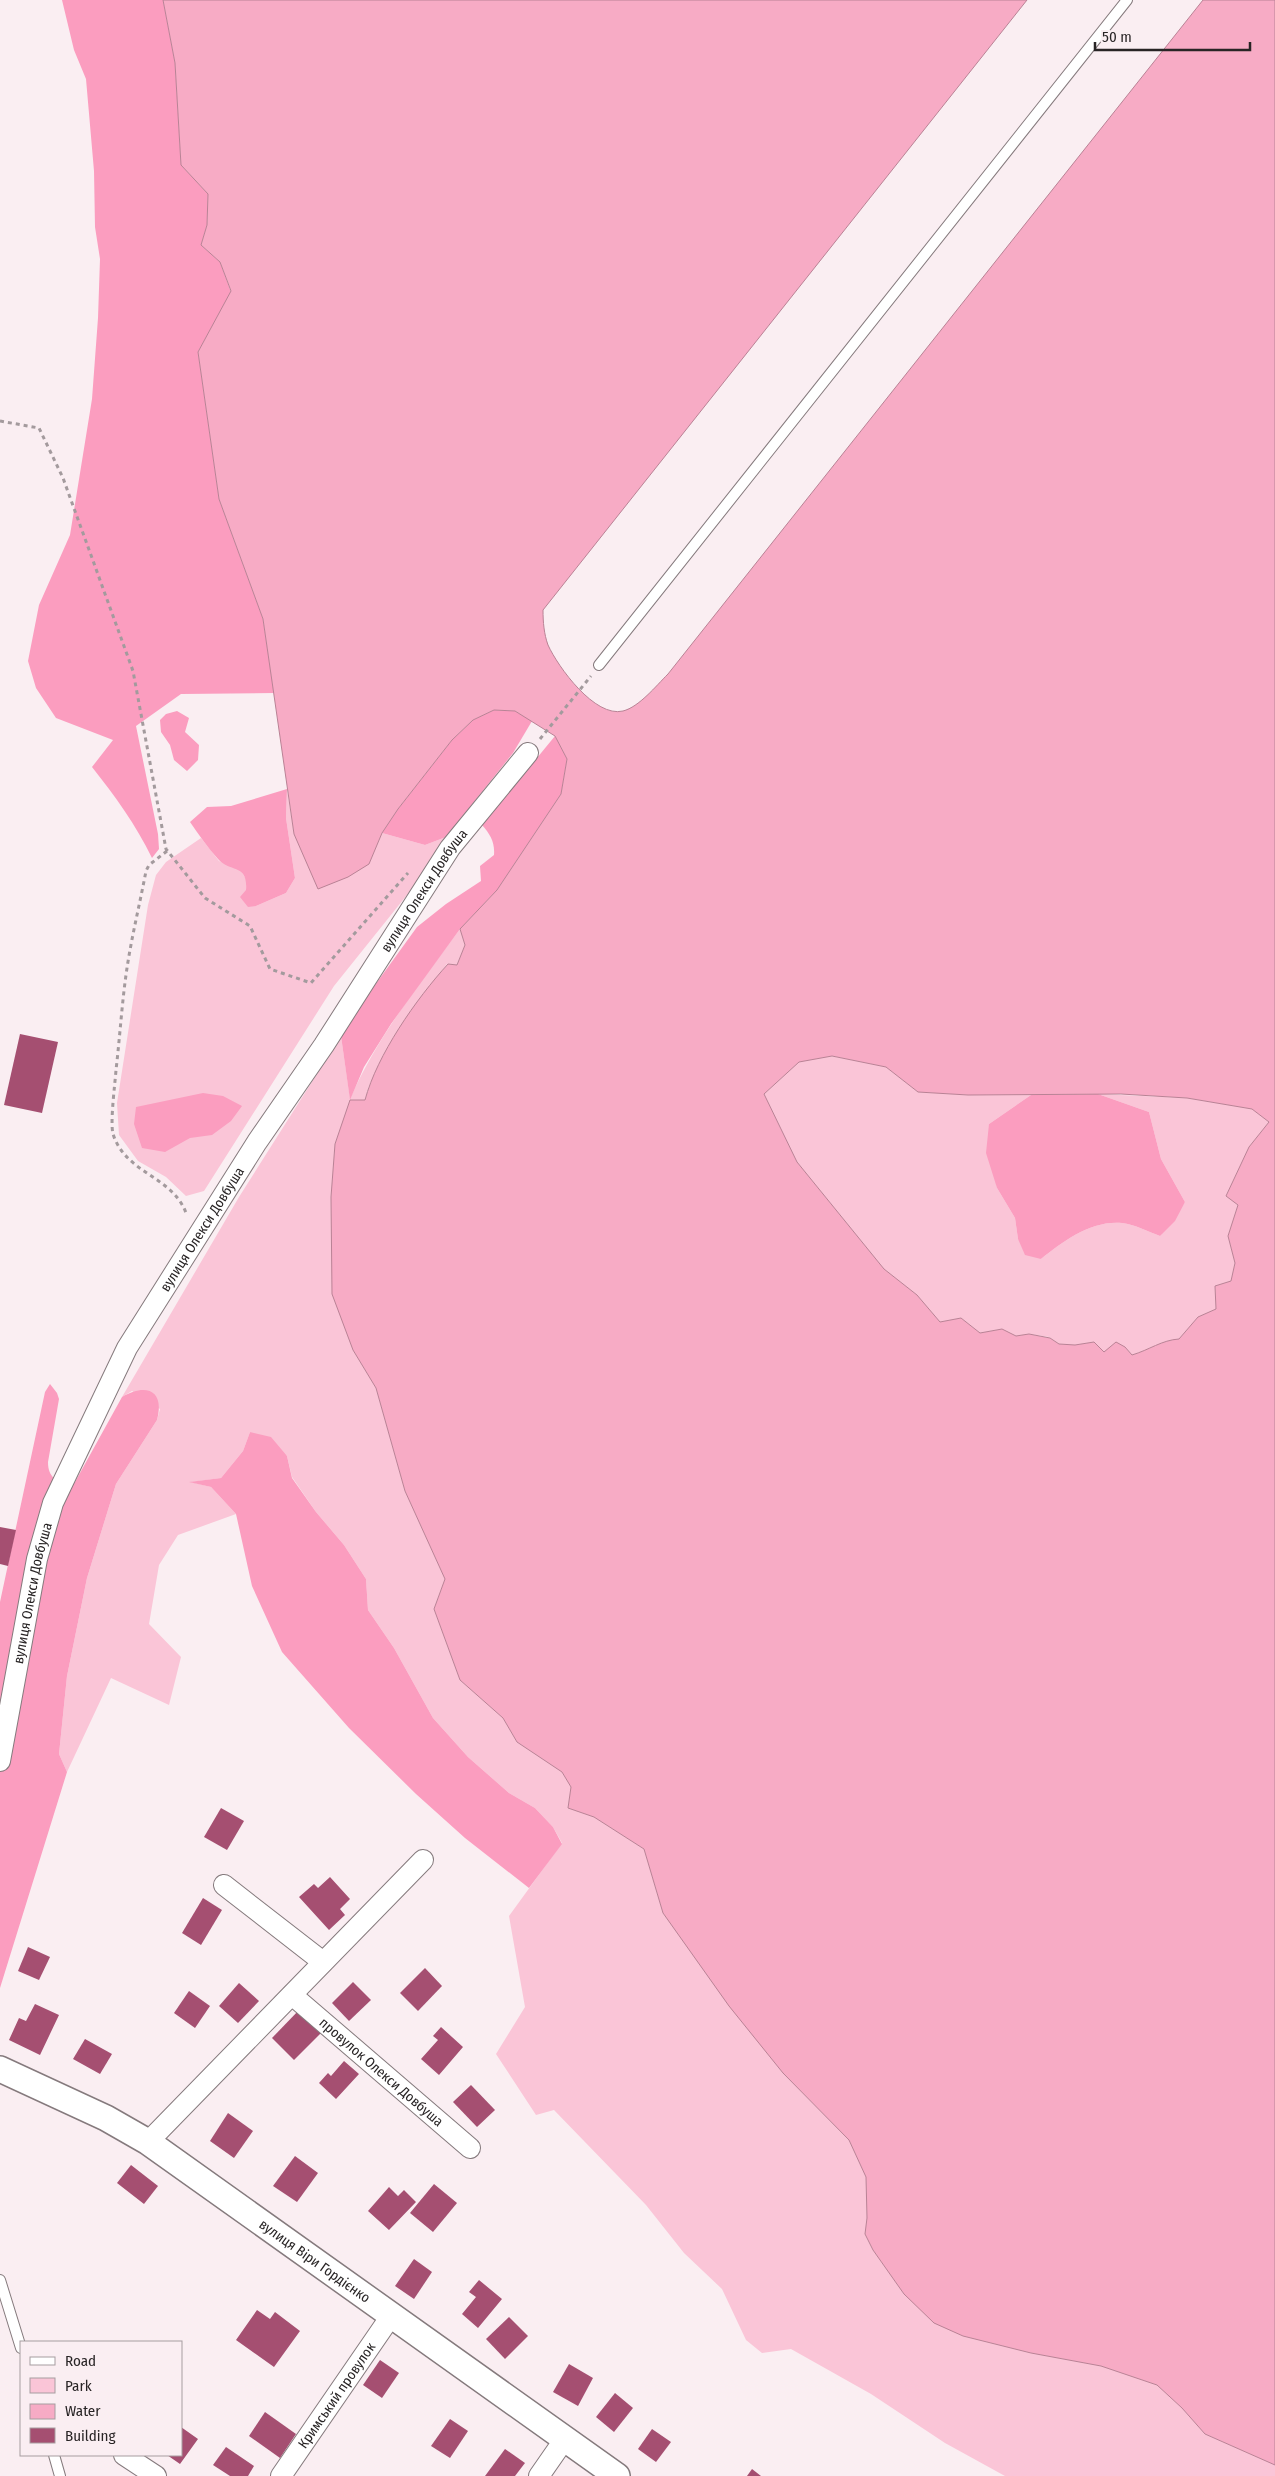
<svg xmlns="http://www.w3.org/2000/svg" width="1275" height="2476" viewBox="0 0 1275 2476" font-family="'Fira Sans Condensed',sans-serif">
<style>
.green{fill:#fac5d7}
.forest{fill:#fb9dbf}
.water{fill:#f7abc5;stroke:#b98295;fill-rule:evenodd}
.building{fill:#a54f71}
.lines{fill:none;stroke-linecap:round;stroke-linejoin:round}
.service-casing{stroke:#857a7d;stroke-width:12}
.minor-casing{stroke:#857a7d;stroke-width:22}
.tertiary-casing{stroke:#857a7d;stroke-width:28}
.path{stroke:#a39a9d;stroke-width:3;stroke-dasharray:4 4;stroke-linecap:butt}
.service{stroke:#fff;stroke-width:10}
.minor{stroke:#fff;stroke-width:20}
.tertiary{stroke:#fff;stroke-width:25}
.labels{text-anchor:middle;stroke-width:5;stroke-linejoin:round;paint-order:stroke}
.street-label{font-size:14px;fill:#282425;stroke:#faeef2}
</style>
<rect width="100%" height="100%" fill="#faeef2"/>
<g class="green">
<path d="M287,789L294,834L369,864L382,833L425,845L446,837L435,860L334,986L204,1191L186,1196L166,1177L138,1161L119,1135L117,1103L148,905L156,875L166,862L201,838L219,861L240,870L247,880L246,890L256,906L286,893L295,878L286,818Z"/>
<path d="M460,929L465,945L457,965L447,964L402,1025L369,1086L365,1100L335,1144L331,1197L332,1227L353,1350L376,1388L405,1491L445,1579L434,1609L460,1680L503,1718L517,1742L562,1772L571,1787L568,1808L594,1817L644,1849L663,1913L783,2073L849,2140L866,2177L867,2218L865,2234L873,2250L904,2294L963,2336L1031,2353L1101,2366L1157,2385L1182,2408L1205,2434L1275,2465V2476H1005L945,2443L871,2394L791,2349L762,2353L746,2340L722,2289L684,2253L646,2205L554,2110L536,2115L496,2054L525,2007L509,1916L562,1843L553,1827L535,1808L509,1793L468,1757L433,1718L394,1648L368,1610L366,1579L344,1545L316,1512L292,1477L287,1456L250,1432L243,1451L221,1478L191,1482L211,1487L236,1514L178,1535L159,1565L149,1624L181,1657L169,1705L111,1678L67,1772L59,1754L67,1676L87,1578L116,1484L157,1420L160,1409L132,1391L122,1397L239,1197L341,1036L350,1099C377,1037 420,983 460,929Z"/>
<path d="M831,1056L886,1067L918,1092L968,1095H1031L989,1124L997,1188L1015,1218L1018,1239L1041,1259C1063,1241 1092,1220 1122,1223C1134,1224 1149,1232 1160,1236L1185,1202L1161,1159L1149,1112L1098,1094L1187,1098L1252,1109L1269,1122L1249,1147L1226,1196L1238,1205L1228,1236L1235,1263L1231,1281L1215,1286L1216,1309L1198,1317L1179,1339C1162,1340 1149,1350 1132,1355L1125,1347L1104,1352L1094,1342L1075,1345L1059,1344L1049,1337L1029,1334L1016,1336L1001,1329L980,1333L961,1318L940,1322L917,1295L884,1269L797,1162L764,1094L799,1062Z"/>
</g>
<g class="forest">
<path d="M62,0H163L175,63L181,165L208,194L207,225L201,245L220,262L231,292L198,352L219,499L263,619L274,693L181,694L136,726L158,834L159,849L152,858C136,825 115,796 92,767L113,740L56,718L36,688L28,661L39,605L70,535L92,399L98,318L100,259L95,227L94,171L86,79L74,50Z"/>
<path d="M494,710L515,711L532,721L513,753L446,837L425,845L382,833L398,809L452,740L473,720Z"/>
<path d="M177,711L189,718L185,732L199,745L198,760L187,771L174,760L170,745L161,732L160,720L166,714Z"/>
<path d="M555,736L567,759L561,794L497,890L460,929L391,1024L364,1067L350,1100L341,1036L375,985L417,927L446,904L481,881L480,866L494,855C495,842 490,834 482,825Z"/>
<path d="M287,789L286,818L295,878L286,893L256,906L248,907L240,897L246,890C248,863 230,873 218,859C208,848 199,835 190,822L207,807L231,806Z"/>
<path d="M203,1093L223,1096L242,1106L231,1121L212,1135L190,1138L165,1152L142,1148L134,1124L136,1107Z"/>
<path d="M1098,1094L1149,1112L1161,1159L1185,1202L1175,1221L1160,1236C1149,1232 1134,1224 1122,1223C1092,1220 1063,1241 1041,1259L1025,1255L1018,1239L1015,1218L997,1188L986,1153L989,1124L1031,1095Z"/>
<path d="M50,1384L57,1393L59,1399L48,1462C48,1478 57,1481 70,1487L75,1482L122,1397C146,1383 165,1390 157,1420L116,1484L87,1578L67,1676L59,1754L67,1772L0,1988V1602L45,1392Z"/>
<path d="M250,1432L271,1437L287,1456L292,1478L316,1512L344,1545L366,1579L368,1610L394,1648L433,1718L468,1757L509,1793L535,1808L553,1827L562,1844L529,1888L465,1838L416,1794L349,1728L282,1652L252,1586L236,1514L211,1487L189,1482L221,1478L243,1451Z"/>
</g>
<path class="water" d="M163,0H1027L543,610C543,622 544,634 548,645C558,667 595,718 623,711C639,707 656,686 668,674L1203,0H1275V2465L1205,2434L1182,2408L1157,2385L1101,2366L1031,2353L963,2336L934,2323L904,2294L873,2250L865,2234L867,2218L866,2177L849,2140L783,2073L729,2006L663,1913L644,1849L594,1817L568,1808L571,1787L562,1772L517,1742L503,1718L460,1680L434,1609L445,1579L405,1491L376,1388L353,1350L332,1294L331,1197L335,1144L350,1100H365C377,1055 416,999 448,964L457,965L465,945L460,929L497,890L561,794L567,759L555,736L515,711L494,710L473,720L452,740L398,809L382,833L369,864L348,877L318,889L294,834L263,619L219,499L198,352L231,291L220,262L201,245L207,225L208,194L181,165L175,63ZM832,1056L886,1067L918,1092L968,1095L1121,1094L1187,1098L1252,1109L1269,1122L1249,1147L1226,1196L1238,1205L1228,1236L1235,1263L1231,1281L1215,1286L1216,1309L1198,1317L1179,1339C1162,1340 1149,1350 1132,1355L1125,1347L1116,1342L1104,1352L1094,1342L1075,1345L1059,1344L1050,1338L1029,1334L1016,1336L1002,1329L980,1333L961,1318L940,1322L917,1295L884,1269L797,1162L764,1094L799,1062Z"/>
<g class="building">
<path d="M20,1034L58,1042L42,1113L4,1105Z"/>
<path d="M0,1527L16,1530L8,1566L0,1564Z"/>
<path d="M221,1808L244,1821L227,1850L204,1837Z"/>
<path d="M330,1877L350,1899L340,1909L345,1915L329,1930L299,1897L314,1884L318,1888Z"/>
<path d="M203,1898L222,1910L201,1945L182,1933Z"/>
<path d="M28,1947L50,1957L39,1980L18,1971Z"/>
<path d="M425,1968L442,1986L418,2011L400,1993Z"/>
<path d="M353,1982L371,2000L349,2021L332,2003Z"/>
<path d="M239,1983L259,2001L238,2023L219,2006Z"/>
<path d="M189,1991L210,2006L195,2028L174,2013Z"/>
<path d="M35,2004L59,2015L40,2055L9,2040L19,2018L26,2021Z"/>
<path d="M301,2008L324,2030L294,2060L272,2038Z"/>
<path d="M441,2027L463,2047L439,2075L421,2059L438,2040L433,2036Z"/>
<path d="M85,2039L112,2054L100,2074L73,2059Z"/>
<path d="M344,2061L359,2074L336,2099L319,2083L328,2073L331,2076Z"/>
<path d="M471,2085L495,2110L477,2127L453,2102Z"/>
<path d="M228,2113L253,2131L234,2158L210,2141Z"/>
<path d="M295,2156L318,2173L297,2202L273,2186Z"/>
<path d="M131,2165L158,2186L144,2204L117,2183Z"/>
<path d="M434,2184L457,2203L433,2232L410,2213Z"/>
<path d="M389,2187L398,2196L404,2190L416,2202L389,2230L368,2211Z"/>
<path d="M414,2259L432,2272L414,2299L395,2286Z"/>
<path d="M479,2280L502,2299L478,2328L462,2314L476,2297L469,2292Z"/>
<path d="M257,2310L270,2319L275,2312L300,2331L274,2367L236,2340Z"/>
<path d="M509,2317L528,2336L505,2359L486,2339Z"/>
<path d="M380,2360L399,2373L382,2398L363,2385Z"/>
<path d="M569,2364L593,2378L578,2406L553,2392Z"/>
<path d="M615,2393L633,2408L614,2432L596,2417Z"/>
<path d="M265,2412L296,2434L280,2458L249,2436Z"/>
<path d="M450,2419L468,2431L450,2458L431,2446Z"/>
<path d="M181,2427L198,2439L180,2464L167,2455H181Z"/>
<path d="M652,2429L671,2442L656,2462L638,2449Z"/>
<path d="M226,2447L254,2466L248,2476H230L213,2465Z"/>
<path d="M505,2449L525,2463L515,2476H485Z"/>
<path d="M752,2469L761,2476H747Z"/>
</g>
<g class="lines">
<g class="service-casing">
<g id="service">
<path d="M599,665L1127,0"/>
<path d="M0,2280L21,2348"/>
<path d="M54,2455L60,2476"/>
</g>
</g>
<g class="minor-casing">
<g id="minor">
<path id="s1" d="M0,1761L37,1559L53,1503L127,1348L257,1142L324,1045L450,848L528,753"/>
<path d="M224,1885L323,1962"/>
<path id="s2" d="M292,1995L470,2148"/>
<path d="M148,2142L423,1860"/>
<path d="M124,2455L156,2476"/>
<path id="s3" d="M281,2476L391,2316"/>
<path d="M539,2476L564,2440"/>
</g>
</g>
<g class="tertiary-casing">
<g id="tertiary">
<path id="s4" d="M0,2069L106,2118L148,2142L617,2476"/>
</g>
</g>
<g class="path">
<path d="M0,421L39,428L63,478L133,671L166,849L205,898L250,926L270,969L311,983L408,873"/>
<path d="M540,739L591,676"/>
<path d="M167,851L149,865L146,871C140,903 132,935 127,968C122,1001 120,1036 116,1070C115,1084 110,1122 113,1134C126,1175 175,1176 187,1216"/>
</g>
<use href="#service" class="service"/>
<use href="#minor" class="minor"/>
<use href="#tertiary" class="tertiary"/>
</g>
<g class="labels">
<g class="street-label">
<text dy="5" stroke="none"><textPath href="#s1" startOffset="981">вулиця Олекси Довбуша</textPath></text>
<text dy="5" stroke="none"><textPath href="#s1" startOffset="576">вулиця Олекси Довбуша</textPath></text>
<text dy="5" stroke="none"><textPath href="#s1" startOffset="171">вулиця Олекси Довбуша</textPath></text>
<text dy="5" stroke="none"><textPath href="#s2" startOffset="118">провулок Олекси Довбуша</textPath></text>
<text dy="5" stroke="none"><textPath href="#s4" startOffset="370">вулиця Віри Гордієнко</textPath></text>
<text dy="5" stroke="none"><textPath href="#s3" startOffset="98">Кримський провулок</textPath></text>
</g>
</g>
<rect x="20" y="2341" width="162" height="115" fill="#faeef2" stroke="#a69da0"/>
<rect x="30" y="2357" width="25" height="8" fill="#ffffff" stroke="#a69da0"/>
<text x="65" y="2366" font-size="15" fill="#282425">Road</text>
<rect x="30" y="2378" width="25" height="15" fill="#fac5d7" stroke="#a69da0"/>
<text x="65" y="2391" font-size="15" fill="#282425">Park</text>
<rect x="30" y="2404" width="25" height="15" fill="#f7abc5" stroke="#a69da0"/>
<text x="65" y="2416" font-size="15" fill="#282425">Water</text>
<rect x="30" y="2428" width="25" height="15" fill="#a54f71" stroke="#a69da0"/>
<text x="65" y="2441" font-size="15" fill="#282425">Building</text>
<path d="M1095 42v8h155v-8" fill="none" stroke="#282425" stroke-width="2.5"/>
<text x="1102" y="42" font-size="15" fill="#282425" stroke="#faeef2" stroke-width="4" paint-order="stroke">50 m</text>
</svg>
